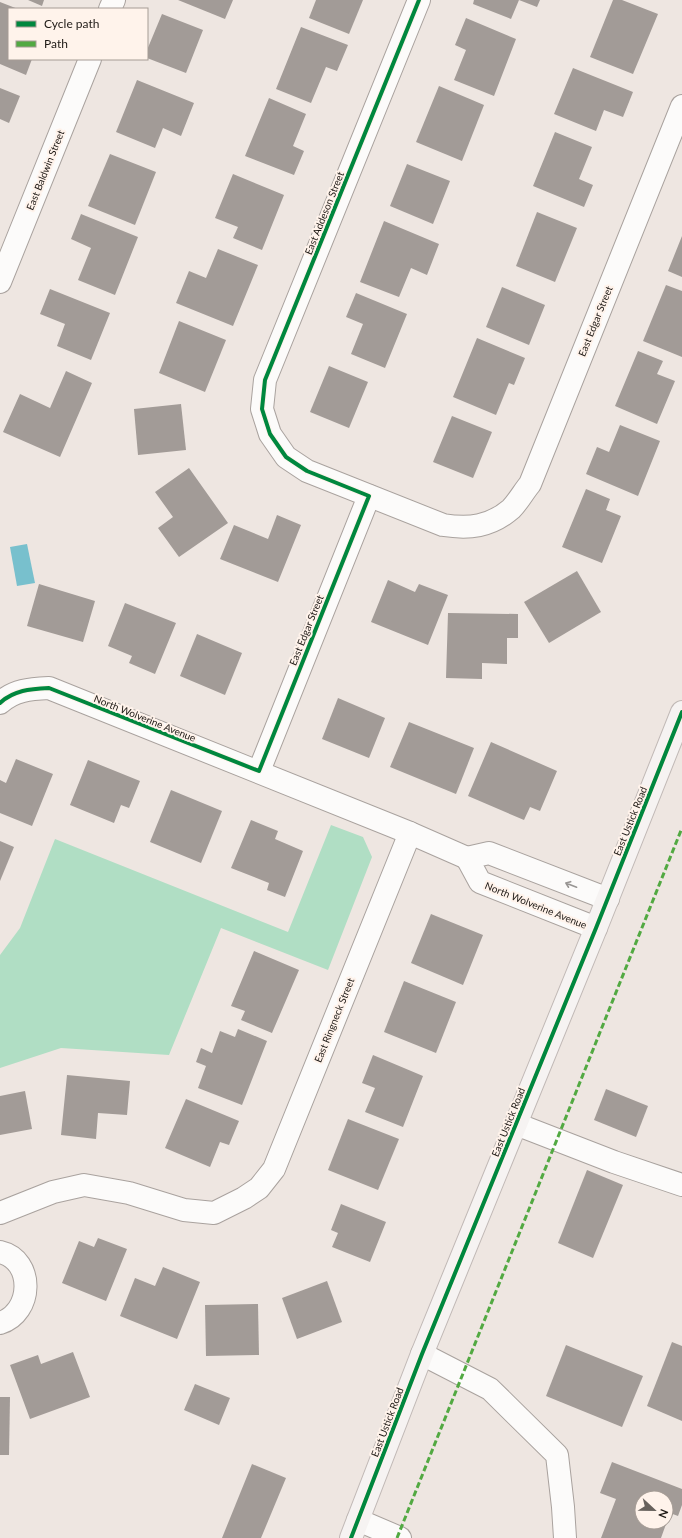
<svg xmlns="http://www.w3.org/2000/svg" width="682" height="1538" viewBox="0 0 682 1538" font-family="Lato,sans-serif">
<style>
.green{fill:#b0dec4}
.water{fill:#78c0cd}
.building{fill:#a29b97;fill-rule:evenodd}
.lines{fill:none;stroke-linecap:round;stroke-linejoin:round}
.minor-casing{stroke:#a9a29e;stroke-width:24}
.major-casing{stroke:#c1b9b6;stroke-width:24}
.minor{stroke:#fcfbfa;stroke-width:22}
.major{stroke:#f6f3f2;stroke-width:22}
.quiet{stroke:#52a942;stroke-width:3;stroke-dasharray:6 3;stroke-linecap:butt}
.cycleway-casing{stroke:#fff3eb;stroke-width:6}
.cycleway{stroke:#00873e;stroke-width:4}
.oneway{stroke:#989593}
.labels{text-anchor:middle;stroke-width:4;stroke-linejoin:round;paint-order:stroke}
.street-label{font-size:10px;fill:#1e1915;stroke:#fff3eb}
</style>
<rect width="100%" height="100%" fill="#eee6e1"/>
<path class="green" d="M331,825L363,837L372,857L328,970L221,928L169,1055L61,1048L0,1068V955L20,928L55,839L288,932Z"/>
<path class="water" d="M27,544L35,583L17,586L10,547Z"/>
<g class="building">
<path d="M28,0H44L42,6Z"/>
<path d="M178,0H233L225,19Z"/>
<path d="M316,0H363L349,34L309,18Z"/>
<path d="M474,0H540L537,7L519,0L511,19L473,4Z"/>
<path d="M613,0H622L658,14L633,74L590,57Z"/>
<path d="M0,2L18,9H9V59H32L26,75L0,64Z"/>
<path d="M162,14L203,30L186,73L147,58V50Z"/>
<path d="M466,18L516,39L494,96L454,80L466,50L455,45Z"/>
<path d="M301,27L348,45L337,71L326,67L311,103L276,89Z"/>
<path d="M573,68L633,92L623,117L604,110L596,131L554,114Z"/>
<path d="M137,80L194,103L181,136L163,128L155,148L116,132Z"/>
<path d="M439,86L484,105L462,161L416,142Z"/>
<path d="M0,88L20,96L9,123L0,119Z"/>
<path d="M269,98L306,114L293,146L304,151L294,175L245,156Z"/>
<path d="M555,132L592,147L579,179L593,185L584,207L533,186Z"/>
<path d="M110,154L156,172L135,225L88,206Z"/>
<path d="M407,164L450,181L433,224L390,206Z"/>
<path d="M233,174L284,195L262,250L233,238L238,227L215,218Z"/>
<path d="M537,212L577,228L555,282L516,266Z"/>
<path d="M81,214L138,237L115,295L78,280L91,248L71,239Z"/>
<path d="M384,221L439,244L427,275L411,268L399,297L360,282Z"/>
<path d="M682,236V277L668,271Z"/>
<path d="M218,249L258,265L233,326L176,303L189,271L206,278Z"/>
<path d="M666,285L682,291V357L643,341Z"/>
<path d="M502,287L545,305L529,345L486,327Z"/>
<path d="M50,289L110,313L91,360L57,346L65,324L40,314Z"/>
<path d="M356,293L407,314L385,368L351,354L363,324L346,317Z"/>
<path d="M179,321L226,340L205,392L159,373Z"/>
<path d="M477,338L525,358L514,385L509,383L496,415L453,397Z"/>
<path d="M638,351L663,361L657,374L675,381L657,424L615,406Z"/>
<path d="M329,366L368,382L349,428L310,412Z"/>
<path d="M66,371L92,383L60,457L3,432L20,394L50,408Z"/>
<path d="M181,404L186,450L138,455L134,409Z"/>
<path d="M452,416L492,432L473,478L433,462Z"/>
<path d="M620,425L660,441L638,496L586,474L597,447L609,452Z"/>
<path d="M189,468L228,523L179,557L158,528L173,517L155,492Z"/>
<path d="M586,489L610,499L606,510L621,516L602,563L562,547Z"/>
<path d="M277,515L301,525L278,582L220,559L234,525L268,539Z"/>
<path d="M577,571L601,612L549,643L524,602Z"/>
<path d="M388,580L415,592L419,584L448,595L428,645L371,622Z"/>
<path d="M39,584L95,601L83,642L27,626Z"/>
<path d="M125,603L176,623L155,674L129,663L132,656L108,646Z"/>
<path d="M448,613L518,614V638H507V664L482,663V679L446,678Z"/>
<path d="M197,634L242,653L225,695L180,676Z"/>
<path d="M338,698L385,718L369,758L322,739Z"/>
<path d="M409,722L474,748L456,794L390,767Z"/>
<path d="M491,742L557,771L540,811L530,807L524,820L468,796Z"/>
<path d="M16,759L53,774L32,826L0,813V780L6,783Z"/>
<path d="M88,760L140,781L129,808L121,805L114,823L70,805Z"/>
<path d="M171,790L222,811L201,863L150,842Z"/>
<path d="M251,820L278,831L275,839L303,851L285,897L267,890L269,883L231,868Z"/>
<path d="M0,841L14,847L0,881Z"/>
<path d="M431,914L483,935L463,985L411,963Z"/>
<path d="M254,951L299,970L272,1033L241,1020L245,1011L231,1006Z"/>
<path d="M404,981L456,1002L436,1053L384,1032Z"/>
<path d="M238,1029L267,1041L242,1105L198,1088L206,1066L196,1062L201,1048L212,1053L220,1031L235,1037Z"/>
<path d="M373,1055L423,1076L403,1127L365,1112L375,1088L362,1083Z"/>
<path d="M67,1075L130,1081L127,1115L98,1113L96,1139L61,1135Z"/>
<path d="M606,1089L648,1106L636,1137L594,1120Z"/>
<path d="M25,1091L32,1129L0,1135V1096Z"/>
<path d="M186,1099L239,1121L229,1145L220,1142L210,1167L165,1148Z"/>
<path d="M348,1119L399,1139L378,1190L328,1170Z"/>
<path d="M587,1170L623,1185L593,1258L558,1243Z"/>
<path d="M341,1204L386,1222L370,1262L332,1247L338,1233L331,1230Z"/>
<path d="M98,1238L127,1249L106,1301L62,1283L79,1241L94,1247Z"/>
<path d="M163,1267L200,1282L177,1339L120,1316L135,1278L155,1286Z"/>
<path d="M327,1281L342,1322L297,1339L282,1298Z"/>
<path d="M258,1304L259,1355L206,1356L205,1305Z"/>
<path d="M672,1342L682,1346V1421L647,1406Z"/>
<path d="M566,1345L643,1376L622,1427L546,1396Z"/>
<path d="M73,1352L90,1397L30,1419L10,1365L38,1355L41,1364Z"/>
<path d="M195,1384L230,1398L219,1425L184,1410Z"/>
<path d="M0,1397H10L9,1455H0Z"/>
<path d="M612,1462L682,1489V1505L678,1516L670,1513L661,1538H601L616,1499L600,1493ZM642,1498H666V1522H642Z"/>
<path d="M252,1464L286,1478L261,1538H222Z"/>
</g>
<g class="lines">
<g class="minor-casing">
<g id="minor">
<path d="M419,0L265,380L262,409L270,434L286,457L307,471L443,525C469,529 490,527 511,509C518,502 524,491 530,484L682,106"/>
<path d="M110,9L114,0"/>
<path d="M0,282L90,59"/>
<path d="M0,703C14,690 30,689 49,688L410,833L467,858"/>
<path d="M259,771L369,496"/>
<path d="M596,928L480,882L467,858L489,853L608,899"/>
<path d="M516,1124L614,1162L682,1185"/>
<path d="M0,1213L53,1192L84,1185L129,1193L184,1210L214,1213L244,1198L259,1188L274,1169L410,833"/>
<path d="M0,1252C35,1260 33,1313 0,1323"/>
<path d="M422,1354L490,1389L557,1455L563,1507L565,1538"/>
<path d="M358,1520L400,1538"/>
</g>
</g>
<g class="major-casing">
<path id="major" d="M351,1538L422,1354L596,928L682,712"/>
</g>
<use href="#minor" class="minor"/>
<use href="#major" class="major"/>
<path class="quiet" d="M397,1538L682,828"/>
<g class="cycleway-casing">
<g id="cycleway">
<path d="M0,703C14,690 30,689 49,688L259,771L369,496L307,471L286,457L270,434L262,409L265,380L419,0"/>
<path d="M351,1538L422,1354L596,928L682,712"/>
</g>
</g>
<use href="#cycleway" class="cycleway"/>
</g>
<defs><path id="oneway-shaft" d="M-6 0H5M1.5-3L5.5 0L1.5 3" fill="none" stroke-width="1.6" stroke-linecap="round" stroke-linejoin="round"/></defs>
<use class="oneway" href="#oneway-shaft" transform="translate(571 885) rotate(-159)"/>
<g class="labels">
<g class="street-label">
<text transform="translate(45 170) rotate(-68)" y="4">East Baldwin Street</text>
<text transform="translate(324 213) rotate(-68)" y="4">East Addeson Street</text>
<text transform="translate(595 321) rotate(-68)" y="4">East Edgar Street</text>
<text transform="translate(306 630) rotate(-68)" y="4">East Edgar Street</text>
<text transform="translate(145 718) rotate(22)" y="4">North Wolverine Avenue</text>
<text transform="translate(630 821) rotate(-68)" y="4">East Ustick Road</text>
<text transform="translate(536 905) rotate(22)" y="4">North Wolverine Avenue</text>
<text transform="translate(334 1020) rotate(-68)" y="4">East Ringneck Street</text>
<text transform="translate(508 1122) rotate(-68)" y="4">East Ustick Road</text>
<text transform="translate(387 1422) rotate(-69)" y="4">East Ustick Road</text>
</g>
</g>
<rect x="8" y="8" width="140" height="52" fill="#fff3eb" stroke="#a59c95"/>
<rect x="16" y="21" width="20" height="6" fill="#00873e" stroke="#a59c95"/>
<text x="44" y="28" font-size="12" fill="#1e1915">Cycle path</text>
<rect x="16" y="41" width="20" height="6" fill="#52a942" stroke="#a59c95"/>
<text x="44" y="48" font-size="12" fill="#1e1915">Path</text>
<g transform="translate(654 1510) rotate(112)"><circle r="19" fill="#fff3eb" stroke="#a59c95"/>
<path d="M0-3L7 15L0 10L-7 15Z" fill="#67615c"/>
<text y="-6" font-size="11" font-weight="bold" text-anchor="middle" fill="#1e1915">N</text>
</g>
</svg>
